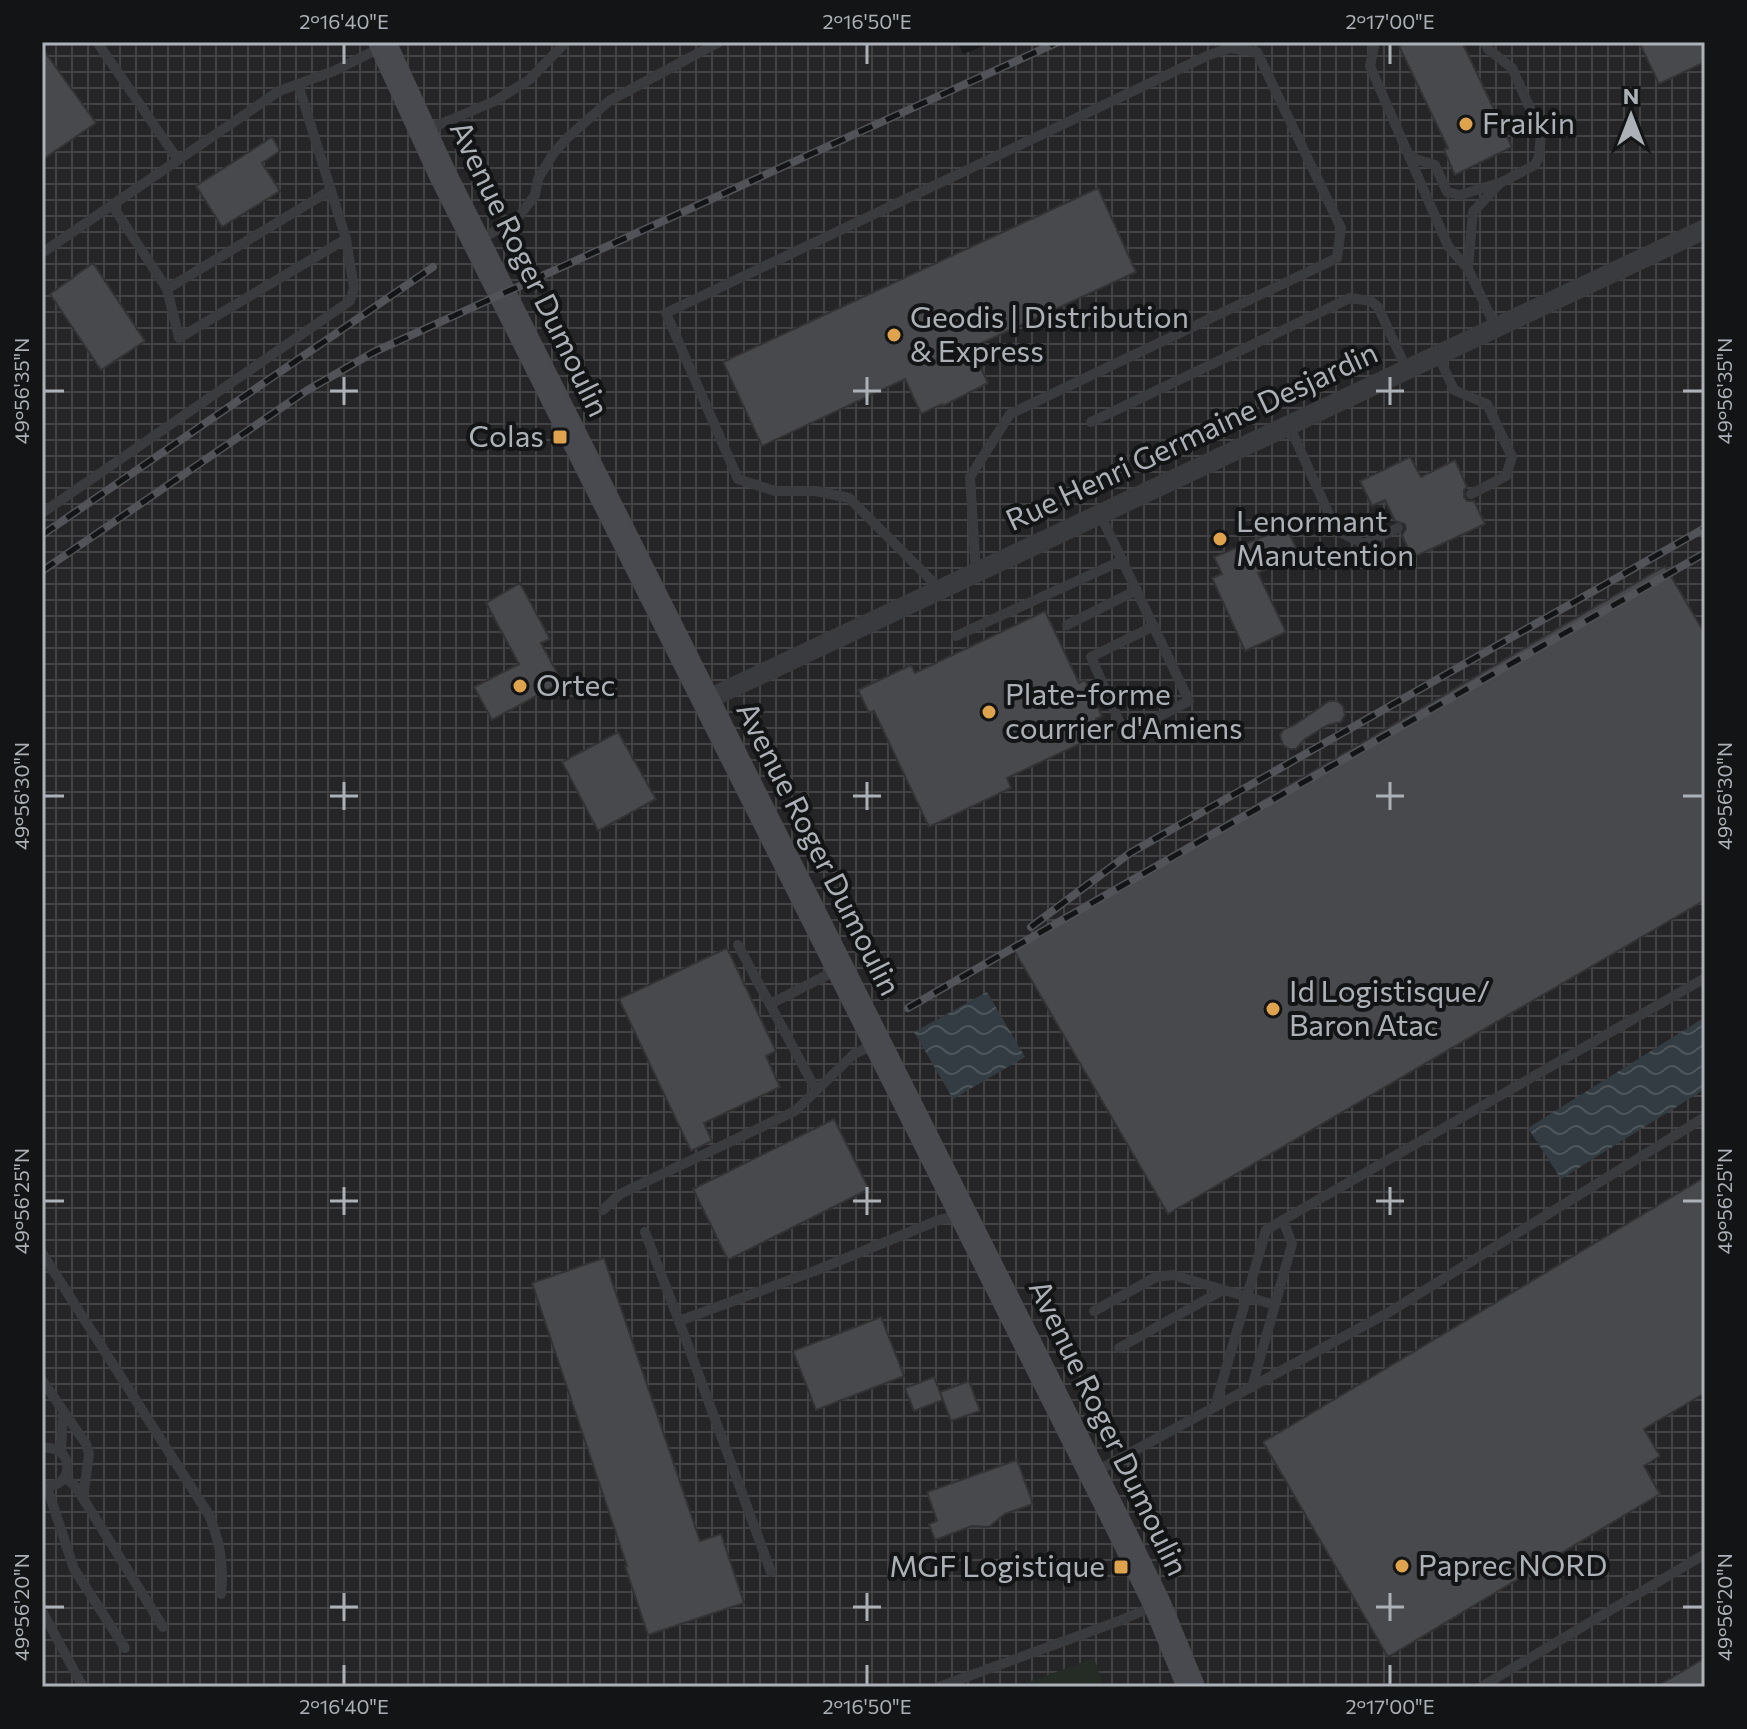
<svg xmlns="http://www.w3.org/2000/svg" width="1747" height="1729" viewBox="0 0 1747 1729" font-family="Commissioner,sans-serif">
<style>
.industrial{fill:url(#industrial-grid)}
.garden{fill:#252c25}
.water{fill:url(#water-waves)}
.building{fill:#48494c;stroke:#333336;stroke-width:2}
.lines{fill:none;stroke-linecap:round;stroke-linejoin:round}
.service{stroke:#3a3b3f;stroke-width:10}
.minor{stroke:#3a3b3f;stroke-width:20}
.secondary{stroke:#484a4f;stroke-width:28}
.rail-casing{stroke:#515358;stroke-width:8}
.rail{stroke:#131415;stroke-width:5;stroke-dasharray:15;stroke-linecap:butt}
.ticks{fill:none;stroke:#acb1b8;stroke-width:3}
.poi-dot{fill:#dea34c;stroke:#131415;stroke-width:3}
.labels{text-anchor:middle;stroke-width:8;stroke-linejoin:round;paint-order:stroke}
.poi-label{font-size:30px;fill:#acb1b8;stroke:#131415;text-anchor:start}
.street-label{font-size:30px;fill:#acb1b8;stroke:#131415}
.neatline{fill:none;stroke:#acb1b8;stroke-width:3}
.ticks-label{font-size:20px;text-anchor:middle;fill:#acb1b8}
</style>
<defs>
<pattern id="industrial-grid" width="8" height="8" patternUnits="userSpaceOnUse" patternTransform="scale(2)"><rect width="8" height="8" fill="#252527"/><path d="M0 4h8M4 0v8" fill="none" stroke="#424244"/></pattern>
<pattern id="water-waves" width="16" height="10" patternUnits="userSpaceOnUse" patternTransform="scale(2)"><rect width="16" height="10" fill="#333c42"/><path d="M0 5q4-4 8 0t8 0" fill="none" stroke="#4e565b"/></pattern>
</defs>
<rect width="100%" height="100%" fill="#18191a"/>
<path class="industrial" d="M42,42H958L963,54L994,42H1705V1687H42Z"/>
<path class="garden" d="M1094,1658L1104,1687H1015Z"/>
<g class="water">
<path d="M987,992L1025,1057L953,1099L914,1032Z"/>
<path d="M1705,1017V1089L1561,1179L1528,1128Z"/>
</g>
<g class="building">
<path d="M1407,42H1462L1512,147L1455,175L1444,150L1448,148L1399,46Z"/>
<path d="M1639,42H1705V62L1659,84Z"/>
<path d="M42,48L96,123L42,160Z"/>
<path d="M272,137L280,151L262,163L280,191L222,227L196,186Z"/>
<path d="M1098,188L1136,272L971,348L988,383L943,406L942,404L921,414L905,379L762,446L723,362Z"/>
<path d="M93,263L145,341L101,370L50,294Z"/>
<path d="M1410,457L1421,477L1455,460L1467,487L1464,490V497L1467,501H1474L1485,524L1412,558L1402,535L1406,529L1405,524L1395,521L1385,500L1372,506L1360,481Z"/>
<path d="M1286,527L1299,554L1258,573L1286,632L1245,651L1212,578L1222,574L1214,557Z"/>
<path d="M1665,566L1705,634V900L1168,1214L1012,947Z"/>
<path d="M520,583L550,639L541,643L562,682L492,720L474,687L519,664L486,603Z"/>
<path d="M1045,611L1079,683L1085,680L1102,716L1096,719L1103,733L1007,778L1011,788L929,827L874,711L869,713L858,690L911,665L915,673Z"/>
<path d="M1329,701H1337L1343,706L1345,715L1341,722L1328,725L1305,739L1296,749H1289L1283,745L1280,735L1284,729L1294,725Z"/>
<path d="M618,732L656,799L598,831L562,762Z"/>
<path d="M727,948L776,1051L766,1056L780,1087L704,1123L712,1141L691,1151L619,999Z"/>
<path d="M834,1119L869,1189L728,1260L693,1189Z"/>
<path d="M1705,1177V1393L1644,1429L1660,1456L1644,1466L1660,1494L1388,1657L1263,1442Z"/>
<path d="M604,1258L700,1541L721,1534L744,1603L648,1635L625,1566H627L532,1283Z"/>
<path d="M881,1317L904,1376L816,1410L793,1351Z"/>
<path d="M934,1377L943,1400L914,1411L905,1388Z"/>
<path d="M969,1381L980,1411L951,1421L940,1392Z"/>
<path d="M1017,1460L1033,1504L1005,1514L989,1527L972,1526L935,1540L929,1524L937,1521L927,1492Z"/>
<path d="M1705,1658V1687H1656Z"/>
</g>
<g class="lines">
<g class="service">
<path d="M97,42L178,160"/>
<path d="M1375,42L1370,66L1448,246L1468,269L1496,328"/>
<path d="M424,131L495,101L529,80L566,42"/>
<path d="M1409,157L1435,165L1447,192L1460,195L1499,183"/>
<path d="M112,205L167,289L179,338L346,239L298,84"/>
<path d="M479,241L520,215L535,195L538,179L553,154L567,138L609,101L719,42"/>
<path d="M42,253L279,91L334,71L382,47"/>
<path d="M1468,269L1473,212L1500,183L1535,165L1539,157L1541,133L1512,68L1488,49L1485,42"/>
<path d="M167,289L331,190"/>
<path d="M1438,355L1454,390L1487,404L1512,457L1506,476L1471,494"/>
<path d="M1091,422L1350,298L1371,301L1378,307L1407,370"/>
<path d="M1289,425L1336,530L1364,544L1398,528"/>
<path d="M42,513L350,301L354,288L346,239"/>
<path d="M1100,514L1189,701L1133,730L1122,728L1091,657L1154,626"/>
<path d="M940,589L849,498L816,491H775L738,479L666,313L1209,55L1230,48L1257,52L1341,228L1337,258L1010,414L970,477L976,572"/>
<path d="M1067,625L1137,590"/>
<path d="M956,636L1123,560"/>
<path d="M738,945L816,1090"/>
<path d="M770,1004L839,969"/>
<path d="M603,1210L620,1194L795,1111L854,1054L875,1044"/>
<path d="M1283,1220L1705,978"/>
<path d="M645,1232L679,1321L817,1270L939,1220L963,1215"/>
<path d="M42,1253L209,1515C220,1542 224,1565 221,1594"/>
<path d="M1094,1311L1156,1277L1173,1275L1275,1305"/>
<path d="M679,1321L771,1572"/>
<path d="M1119,1348L1223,1290"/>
<path d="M42,1380L86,1444L89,1454L83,1499"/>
<path d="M1215,1407L1266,1230L1283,1220L1292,1244L1252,1387"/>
<path d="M42,1448C75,1444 76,1488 44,1486"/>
<path d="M61,1452L63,1414"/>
<path d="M1095,1472L1391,1311L1705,1117"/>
<path d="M65,1477L76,1487L163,1627"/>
<path d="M47,1487L74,1569L125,1648"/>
<path d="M42,1611L83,1687"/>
<path d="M939,1687L1119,1621L1154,1606"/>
<path d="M1481,1687L1705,1554"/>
</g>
<path class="minor" d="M706,700L1705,229"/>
<path class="secondary" d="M382,42L442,173L1119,1526L1157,1604L1191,1687"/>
<g class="rail-casing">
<g id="rail">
<path d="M42,535L433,267"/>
<path d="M42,571L306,391L374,352L1058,42"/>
<path d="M1031,927L1130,853L1705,528"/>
<path d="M908,1008L1705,553"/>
</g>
</g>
<use href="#rail" class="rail"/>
</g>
<path class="ticks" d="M344,44V64M867,44V64M1390,44V64M344,377V405M867,377V405M1390,377V405M44,391H64M330,391H358M853,391H881M1376,391H1404M1683,391H1703M344,782V810M867,782V810M1390,782V810M44,796H64M330,796H358M853,796H881M1376,796H1404M1683,796H1703M344,1187V1215M867,1187V1215M1390,1187V1215M44,1201H64M330,1201H358M853,1201H881M1376,1201H1404M1683,1201H1703M344,1593V1621M867,1593V1621M1390,1593V1621M44,1607H64M330,1607H358M853,1607H881M1376,1607H1404M1683,1607H1703M344,1665V1685M867,1665V1685M1390,1665V1685"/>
<g class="poi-dot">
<circle cx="1466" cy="124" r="8"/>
<circle cx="894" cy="335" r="8"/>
<rect x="552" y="429" width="16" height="16" rx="4"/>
<circle cx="1220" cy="539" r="8"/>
<circle cx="520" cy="686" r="8"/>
<circle cx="989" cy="712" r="8"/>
<circle cx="1273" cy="1009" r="8"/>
<circle cx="1402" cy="1566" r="8"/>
<rect x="1113" y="1559" width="16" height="16" rx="4"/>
</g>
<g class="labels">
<g class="poi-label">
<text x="1482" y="134">Fraikin</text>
<text x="910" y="328">Geodis | Distribution<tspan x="910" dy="34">&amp; Express</tspan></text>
<text x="544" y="447" text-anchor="end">Colas</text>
<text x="1236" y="532">Lenormant<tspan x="1236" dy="34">Manutention</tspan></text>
<text x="536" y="696">Ortec</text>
<text x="1005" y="705">Plate-forme<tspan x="1005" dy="34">courrier d'Amiens</tspan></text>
<text x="1289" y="1002">Id Logistisque/<tspan x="1289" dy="34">Baron Atac</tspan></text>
<text x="1418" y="1576">Paprec NORD</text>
<text x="1105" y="1577" text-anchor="end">MGF Logistique</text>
</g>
<g class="street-label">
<text transform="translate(529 269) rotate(64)" y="10">Avenue Roger Dumoulin</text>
<text transform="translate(1192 437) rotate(-25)" y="10">Rue Henri Germaine Desjardin</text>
<text transform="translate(818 849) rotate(63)" y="10">Avenue Roger Dumoulin</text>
<text transform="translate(1108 1428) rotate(64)" y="10">Avenue Roger Dumoulin</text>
</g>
</g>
<rect width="1747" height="1729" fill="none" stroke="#131415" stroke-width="88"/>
<g transform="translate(1631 116)" stroke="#131415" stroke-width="6" paint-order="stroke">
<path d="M0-6L14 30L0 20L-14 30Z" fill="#acb1b8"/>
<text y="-12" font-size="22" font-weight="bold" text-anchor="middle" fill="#acb1b8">N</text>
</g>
<rect x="44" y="44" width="1659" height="1641" class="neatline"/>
<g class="ticks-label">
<text x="344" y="29">2°16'40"E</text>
<text x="867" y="29">2°16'50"E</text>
<text x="1390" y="29">2°17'00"E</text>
<text transform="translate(22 391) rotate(-90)" y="7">49°56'35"N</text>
<text transform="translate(1725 391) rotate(-90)" y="7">49°56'35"N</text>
<text transform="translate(22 796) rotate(-90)" y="7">49°56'30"N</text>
<text transform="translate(1725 796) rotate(-90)" y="7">49°56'30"N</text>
<text transform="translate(22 1201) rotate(-90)" y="7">49°56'25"N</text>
<text transform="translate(1725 1201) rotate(-90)" y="7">49°56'25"N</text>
<text transform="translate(22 1607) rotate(-90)" y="7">49°56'20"N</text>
<text transform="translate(1725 1607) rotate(-90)" y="7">49°56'20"N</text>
<text x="344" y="1714">2°16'40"E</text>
<text x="867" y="1714">2°16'50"E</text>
<text x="1390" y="1714">2°17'00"E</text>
</g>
</svg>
